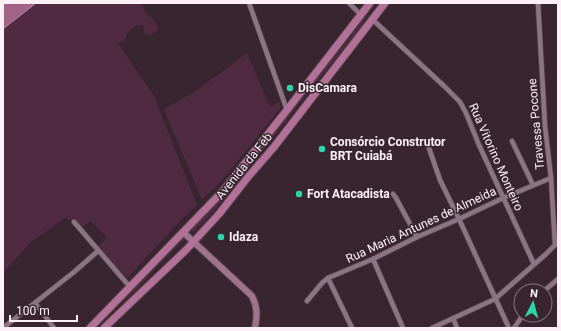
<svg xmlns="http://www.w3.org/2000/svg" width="561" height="331" viewBox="0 0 561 331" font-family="Roboto,sans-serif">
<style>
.green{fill:#502a41}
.water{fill:#a16488;stroke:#bd8ea9}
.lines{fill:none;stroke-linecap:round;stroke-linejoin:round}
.street-casing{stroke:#54434d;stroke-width:6}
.secondary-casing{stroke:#54434d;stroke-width:8}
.primary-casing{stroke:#54434d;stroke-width:9}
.street{stroke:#8c7582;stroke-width:4.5}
.secondary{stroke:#a0738d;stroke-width:6}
.primary{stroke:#b37198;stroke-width:7}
.poi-dot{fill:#2fd4aa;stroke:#38252f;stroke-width:1.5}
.labels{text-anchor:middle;stroke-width:3;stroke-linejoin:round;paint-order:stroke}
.poi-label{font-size:12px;font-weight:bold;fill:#fdf0f7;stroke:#38252f;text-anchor:start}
.street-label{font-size:12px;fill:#fdf0f7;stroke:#38252f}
</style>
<rect width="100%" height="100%" fill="#38252f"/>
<g class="green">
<path d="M36,3H140L148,16L150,15L159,29C155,33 150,36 145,34L143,29L144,26C132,23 128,32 124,41L118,43L154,96L197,205L176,225L161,242L127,278L98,246L107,238L91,221L82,227L73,218L69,221L66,217L31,242L3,273V29Z"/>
<path d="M373,3H376L367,15L361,27L339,55L309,91L240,180L214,211L195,231H192L191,229L192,227L217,203L239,179L326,65C338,53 348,40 358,26C363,19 368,11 373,3Z"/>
<path d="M247,53L270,107L279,102L281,107L226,176L202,200L164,109L193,93Z"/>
<path d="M182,238L185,240L179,244L153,271L138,288L118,306L96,328H93Z"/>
</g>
<path class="water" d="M3,3H36L3,29Z"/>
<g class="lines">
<g class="street-casing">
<g id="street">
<path d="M249,3L287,110"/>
<path d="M349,3L361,15"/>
<path d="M538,3L545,126L551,178L555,244"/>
<path d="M373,20L444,86L460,102L466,113L479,145L534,264"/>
<path d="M512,141L533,185"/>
<path d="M429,148L440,180L459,219L509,328"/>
<path d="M393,194L396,198L417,237"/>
<path d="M74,222L130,287"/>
<path d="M373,259L403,328"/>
<path d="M328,278L352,328"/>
<path d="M544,291L558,279"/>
<path d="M307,301L322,283L328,278L373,259L417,237L459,219L503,198L551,178"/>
<path d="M35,303L54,328"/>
<path d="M453,318L457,328"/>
<path d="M3,328L74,272L98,251"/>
<path d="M432,328L495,299L546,254L557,243"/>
<path d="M514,328L523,315"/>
</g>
</g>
<g class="secondary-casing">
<path id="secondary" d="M183,232L252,296C258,308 257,316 255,328"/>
</g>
<g class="primary-casing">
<g id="primary">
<path d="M90,328L223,191L287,110L370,3"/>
<path d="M104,328L186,250L219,214L248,177L274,147L385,3"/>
</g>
</g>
<use href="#street" class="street"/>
<use href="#secondary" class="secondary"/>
<use href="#primary" class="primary"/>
</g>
<g class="poi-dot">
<circle cx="290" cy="88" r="4"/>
<circle cx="322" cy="149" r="4"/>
<circle cx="299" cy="194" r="4"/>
<circle cx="221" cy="237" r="4"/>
</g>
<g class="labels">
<g class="poi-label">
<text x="298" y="92">DisCamara</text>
<text x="330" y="146">Consórcio Construtor<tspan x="330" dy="14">BRT Cuiabá</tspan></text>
<text x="307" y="198">Fort Atacadista</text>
<text x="229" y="241">Idaza</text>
</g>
<g class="street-label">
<text transform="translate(536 124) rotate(-95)" y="4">Travessa Pocone</text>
<text transform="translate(496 157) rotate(66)" y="4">Rua Vitorino Monteiro</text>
<text transform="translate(244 166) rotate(-51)" y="4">Avenida da Feb</text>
<text transform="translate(421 225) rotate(-25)" y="4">Rua Maria Antunes de Almeida</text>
</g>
</g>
<rect width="561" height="331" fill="none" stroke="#fdf0f7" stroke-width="8"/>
<g transform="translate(533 303) rotate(6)"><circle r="19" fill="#38252f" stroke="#87767f"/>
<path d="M0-3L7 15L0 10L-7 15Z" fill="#2fd4aa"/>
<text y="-6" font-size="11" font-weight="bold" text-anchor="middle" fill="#fdf0f7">N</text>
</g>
<path d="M10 315v6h67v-6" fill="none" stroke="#fdf0f7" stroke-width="2"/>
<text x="16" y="315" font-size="12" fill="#fdf0f7" stroke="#38252f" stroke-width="3" paint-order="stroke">100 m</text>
</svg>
